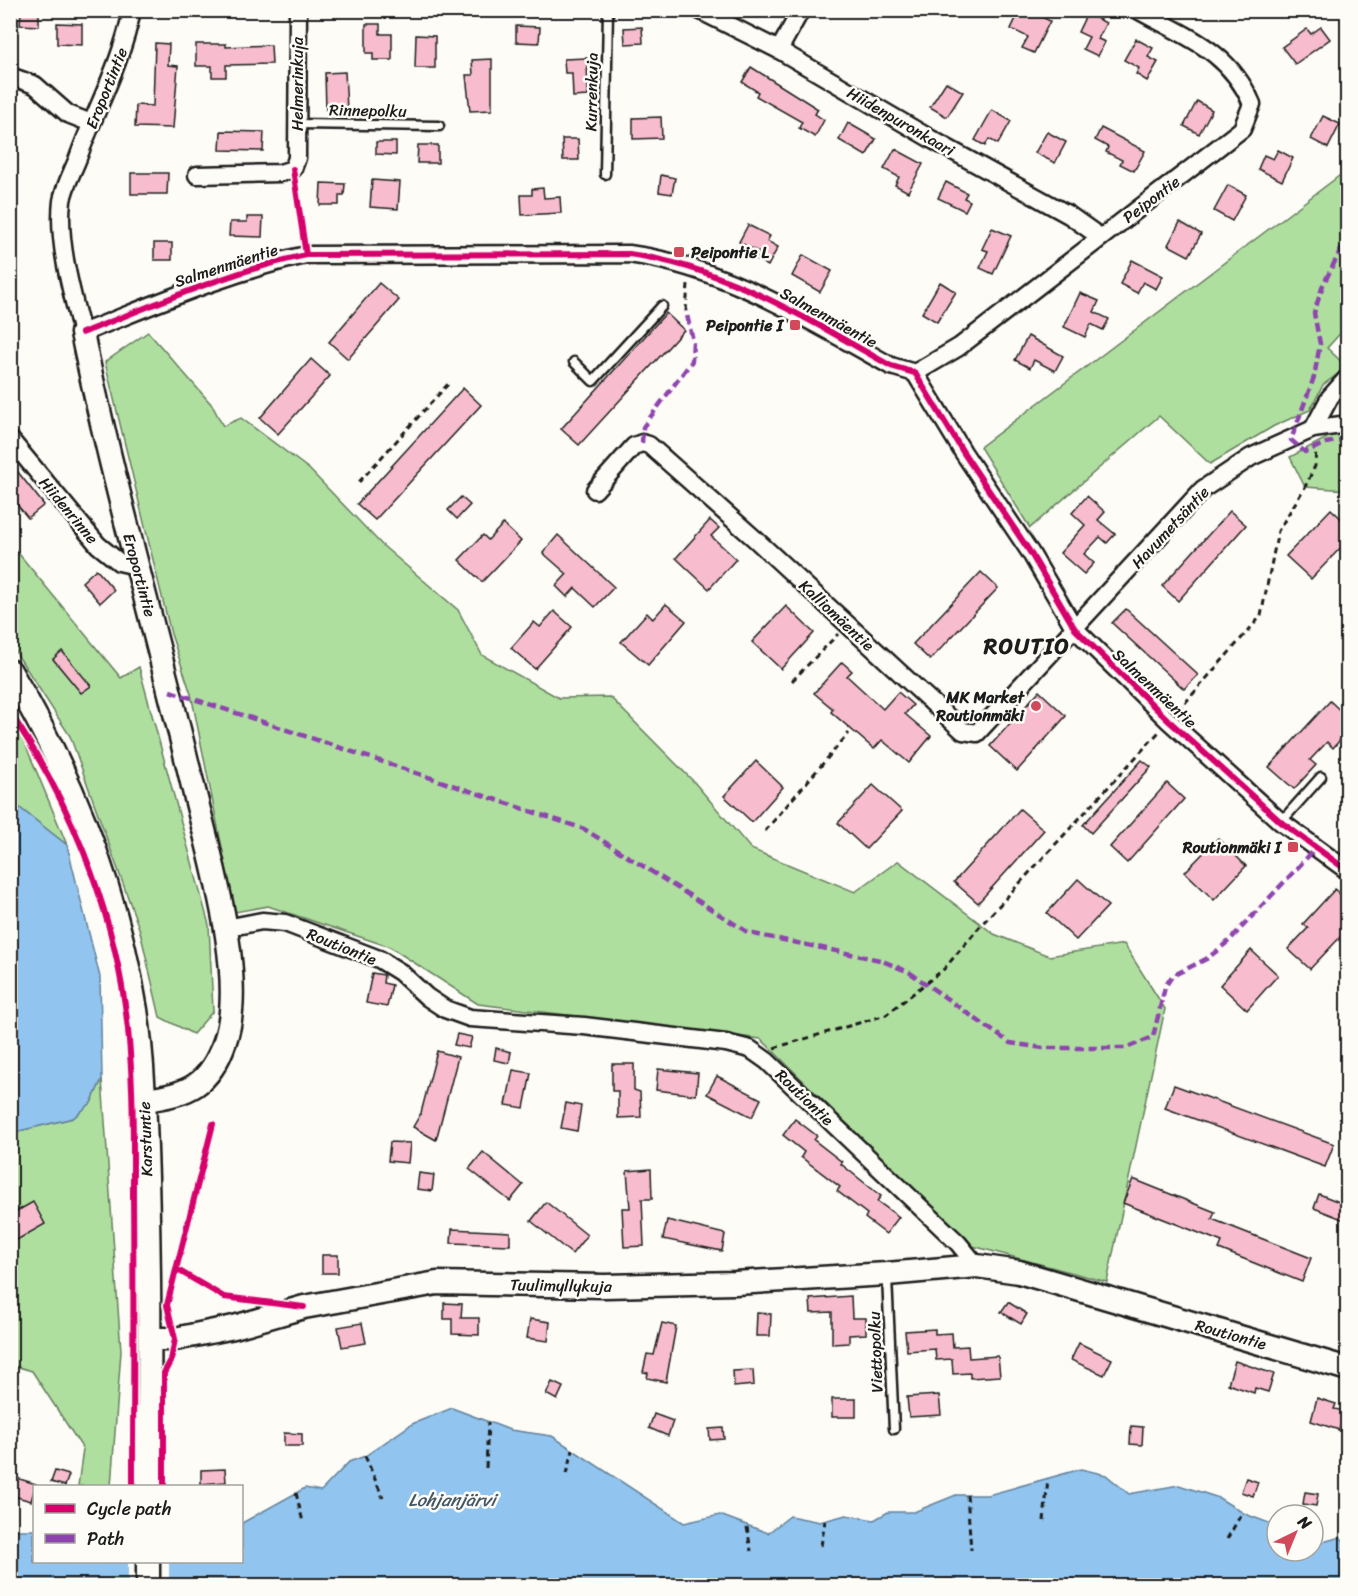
<svg xmlns="http://www.w3.org/2000/svg" width="1358" height="1596" viewBox="0 0 1358 1596" font-family="Sriracha,sans-serif">
<style>
.green{fill:#afdf9f;stroke:#667e5e;stroke-width:1.5}
.water{fill:#91c4ee;stroke:#62819a;stroke-width:1.5}
.pier{fill:#fdfcf7}
.building{fill:#f7bdce;stroke:#1c1c1c;stroke-width:1.5}
.lines{fill:none;stroke-linecap:round;stroke-linejoin:round}
.lane-casing{stroke:#1c1c1c;stroke-width:13}
.street-casing{stroke:#1c1c1c;stroke-width:21}
.secondary-casing{stroke:#1c1c1c;stroke-width:27}
.path{stroke:#1c1c1c;stroke-width:3;stroke-dasharray:6 4.5;stroke-linecap:butt}
.lane{stroke:#fdfcf7;stroke-width:8}
.street{stroke:#fdfcf7;stroke-width:16}
.secondary{stroke:#fdfcf7;stroke-width:22}
.quiet{stroke:#8e44ad;stroke-width:4.5;stroke-dasharray:9 4.5;stroke-linecap:butt}
.cycleway-casing{stroke:#fdfcf7;stroke-width:10}
.cycleway{stroke:#d6006c;stroke-width:6}
.poi-dot{fill:#d1495b;stroke:#fdfcf7;stroke-width:2}
.labels{text-anchor:middle;stroke-width:5;stroke-linejoin:round;paint-order:stroke}
.street-label{font-size:16px;fill:#1c1c1c;stroke:#fdfcf7}
.poi-label{font-size:16px;font-weight:bold;fill:#1c1c1c;stroke:#fdfcf7;text-anchor:end}
.water-label{font-size:18px;font-style:italic;fill:#455766;stroke:#fdfcf7}
.district-label{font-size:22px;font-weight:bold;letter-spacing:1.5px;fill:#1c1c1c;stroke:#fdfcf7}
</style>
<rect width="100%" height="100%" fill="#fdfcf7"/>
<filter id="ink" filterUnits="userSpaceOnUse"><feTurbulence type="fractalNoise" baseFrequency=".0167" numOctaves="2"/><feDisplacementMap in="SourceGraphic" scale="12" xChannelSelector="R" yChannelSelector="G"/><feConvolveMatrix kernelMatrix="1 2 1 2 8 2 1 2 1" color-interpolation-filters="sRGB"/></filter>
<g filter="url(#ink)">
<g class="green">
<path d="M1347,170V326L1327,348L1347,367L1323,385L1310,410L1274,426L1210,464L1159,416L1030,528L980,447Z"/>
<path d="M148,332L212,405L223,426L241,418L309,469L382,545L458,610L482,655L559,698L610,697L694,782L751,849L855,892L898,861L994,934L1049,956L1124,944L1165,1009L1107,1282L969,1245L761,1039L478,1004L390,947L268,906L235,912L191,694L171,634L105,362Z"/>
<path d="M1342,430H1347V490L1305,487L1290,457Z"/>
<path d="M10,543L121,678L139,667L209,925L213,1011L193,1034L160,1017L140,931L70,736L11,645Z"/>
<path d="M11,710L67,845L11,801Z"/>
<path d="M102,1079L121,1351L111,1486H78L83,1449L32,1371L11,1365L10,1133L73,1118L91,1103Z"/>
</g>
<g class="water">
<path d="M11,801L67,845L100,977L102,1079L91,1103L73,1118L11,1133Z"/>
<path d="M452,1408L510,1430L552,1436L684,1523L720,1515L768,1533L790,1516L820,1522L846,1515L874,1520L888,1512H914L956,1495H988L1081,1469L1106,1475L1129,1494L1179,1485L1219,1498L1245,1514L1277,1526V1551H1313V1539L1323,1542L1340,1537L1347,1544L1348,1585L11,1586L10,1530H34V1562H126L131,1566L164,1562H242V1523L305,1488L321,1491L349,1462L365,1456L412,1424Z"/>
</g>
<path class="pier" d="M128,1562H169V1586L128,1585Z"/>
<g class="building">
<path d="M21,10L39,11V26L20,25Z"/>
<path d="M1020,10H1028L1050,21L1034,53L1022,48L1028,37L1011,29Z"/>
<path d="M1087,13L1106,23L1098,39L1105,42L1098,56L1083,49L1089,37L1078,32Z"/>
<path d="M57,23L82,24V45L57,44Z"/>
<path d="M366,24H380V34H392V60H373V53H366Z"/>
<path d="M516,26L540,27L539,43L516,42Z"/>
<path d="M642,27L643,43L625,44L624,28Z"/>
<path d="M1321,27L1330,39L1295,64L1282,47L1307,29L1311,34Z"/>
<path d="M416,35L435,36V68H415Z"/>
<path d="M1136,39L1153,48L1148,57L1158,62L1147,81L1136,74L1139,68L1124,60Z"/>
<path d="M155,43L169,44L168,65L178,66L173,128L135,127L136,105L153,106Z"/>
<path d="M196,44H226V47L271,45L272,64L226,65V77H212V66H196Z"/>
<path d="M587,58L588,96L573,97L572,73H565L564,59Z"/>
<path d="M492,59V110L470,111L466,75H473L472,60Z"/>
<path d="M751,67L818,109L815,114L824,120L815,137L799,128L802,122L756,96L758,92L742,82Z"/>
<path d="M345,72L347,109L326,110L325,73Z"/>
<path d="M946,82L963,92L947,117L930,107Z"/>
<path d="M1197,101L1212,110L1199,134L1184,126Z"/>
<path d="M992,110L1011,121L998,144L989,139L985,146L975,140Z"/>
<path d="M1323,116L1340,124L1328,148L1311,139Z"/>
<path d="M661,117L662,138L633,139V118Z"/>
<path d="M848,123L876,139L866,156L839,140Z"/>
<path d="M1101,128L1145,151L1134,171L1120,164L1122,160L1106,152L1108,147L1095,140Z"/>
<path d="M221,131L264,132L263,151L220,150Z"/>
<path d="M1047,132L1066,142L1055,163L1035,153Z"/>
<path d="M562,139H578L579,160H563Z"/>
<path d="M376,142H396V155L376,154Z"/>
<path d="M418,145H438V163H417Z"/>
<path d="M895,149L923,164L908,192L895,185L899,177L884,169Z"/>
<path d="M1278,150L1293,158L1282,181L1258,169L1264,155L1273,159Z"/>
<path d="M131,173H168L167,194H131Z"/>
<path d="M661,175L675,178L672,194L659,192Z"/>
<path d="M372,180L400,182L398,209L370,207Z"/>
<path d="M946,182L967,193L964,198L970,201L965,211L938,198Z"/>
<path d="M321,183L345,184L344,195H339V205H320Z"/>
<path d="M1228,185L1246,195L1232,221L1214,211Z"/>
<path d="M543,188L544,198L560,197L561,213L522,215L521,195H532V189Z"/>
<path d="M247,217H263L262,237L229,236L230,222H247Z"/>
<path d="M1180,222L1201,234L1189,256L1168,245Z"/>
<path d="M748,225L770,236L767,241L778,247L768,266L757,260L760,253L739,242Z"/>
<path d="M992,228L1011,236L993,274L980,268L988,251L982,249Z"/>
<rect x="154" y="243" width="18" height="17"/>
<path d="M803,255L832,271L820,292L792,276Z"/>
<path d="M1132,260L1163,276L1156,289L1143,282L1137,293L1120,284Z"/>
<path d="M940,282L956,292L937,322L922,313Z"/>
<path d="M379,283L399,300L348,359L329,342Z"/>
<path d="M1080,293L1099,301L1094,312L1109,319L1103,330L1091,324L1085,337L1064,327Z"/>
<path d="M666,313L684,330L579,445L561,429Z"/>
<path d="M1028,336L1063,356L1055,371L1034,360L1030,368L1015,360Z"/>
<path d="M311,359L330,376L278,434L260,418Z"/>
<path d="M463,388L481,405L375,520L357,504Z"/>
<path d="M10,462L44,505L28,518L10,496Z"/>
<path d="M1087,496L1105,512L1098,520L1115,534L1107,543L1100,537L1084,554L1094,563L1084,574L1060,553L1085,525L1072,513Z"/>
<path d="M461,497L470,505L457,519L448,510Z"/>
<path d="M1331,509L1347,524V541L1311,579L1286,556Z"/>
<path d="M1230,511L1246,525L1178,601L1162,586Z"/>
<path d="M710,520L719,528L711,536L736,559L709,589L676,558Z"/>
<path d="M503,524L521,541L482,582L459,560L483,535L488,540Z"/>
<path d="M558,535L614,587L595,607L575,588L567,597L556,586L567,574L543,553Z"/>
<path d="M96,569L114,590L100,603L82,582Z"/>
<path d="M981,572L998,588L930,660L913,644Z"/>
<path d="M666,604L686,621L648,665L621,642L647,613L653,619Z"/>
<path d="M786,606L814,633L781,669L752,642Z"/>
<path d="M1126,609L1198,675L1184,689L1112,623Z"/>
<path d="M554,611L572,627L535,669L511,648L534,622L540,627Z"/>
<path d="M62,651L91,686L81,693L53,659Z"/>
<path d="M842,662L852,671L847,676L883,709L898,692L913,705L905,714L931,736L909,763L882,740L874,749L831,712L833,709L814,693Z"/>
<path d="M1039,691L1066,716L1017,771L990,746Z"/>
<path d="M1330,701L1347,717V732L1333,748L1327,742L1310,760L1316,765L1294,789L1269,767Z"/>
<path d="M1142,760L1151,767L1091,833L1083,825Z"/>
<path d="M756,761L783,787L752,822L724,796Z"/>
<path d="M1167,783L1184,799L1127,863L1110,847Z"/>
<path d="M873,785L902,811L866,849L838,823Z"/>
<path d="M1020,809L1044,830L978,903L954,882Z"/>
<path d="M1218,838L1246,866L1214,900L1185,872Z"/>
<path d="M1078,879L1108,906L1076,940L1047,913Z"/>
<path d="M1335,889L1347,901V930L1310,969L1288,949L1308,928L1303,924Z"/>
<path d="M1251,950L1278,975L1247,1010L1220,985Z"/>
<path d="M372,973L384,975L383,983L392,985L387,1007L366,1003Z"/>
<path d="M457,1034L472,1037L469,1048L454,1045Z"/>
<path d="M496,1048L511,1052L509,1063L494,1060Z"/>
<path d="M437,1051L458,1057L436,1140L413,1127L421,1113Z"/>
<path d="M612,1064H634V1090L640,1092L641,1117L618,1118V1091H612Z"/>
<path d="M658,1069L698,1073L696,1095L656,1090Z"/>
<path d="M513,1070L531,1073L524,1108L506,1105Z"/>
<path d="M717,1076L761,1099L752,1117L707,1094Z"/>
<path d="M1174,1085L1334,1144L1325,1167L1165,1108Z"/>
<path d="M566,1103L581,1106L577,1131L561,1128Z"/>
<path d="M795,1119L817,1136L814,1140L842,1162L841,1164L881,1196L877,1201L899,1217L886,1234L865,1218L867,1214L837,1191L840,1187L801,1157L804,1152L783,1135Z"/>
<path d="M390,1142L410,1143L408,1163L388,1161Z"/>
<path d="M483,1152L523,1185L510,1201L469,1169Z"/>
<path d="M651,1169L652,1199H642L644,1246L624,1247L622,1208H630L627,1171Z"/>
<path d="M419,1173L434,1175L432,1191L417,1189Z"/>
<path d="M1133,1179L1215,1212L1212,1219L1311,1258L1302,1282L1219,1249L1222,1242L1123,1203Z"/>
<path d="M1319,1194L1347,1205V1221L1314,1208Z"/>
<path d="M33,1202L45,1224L15,1241L10,1233V1215Z"/>
<path d="M546,1202L587,1235L572,1254L531,1221Z"/>
<path d="M667,1220L725,1234L722,1251L663,1239Z"/>
<path d="M452,1229L510,1232V1245L451,1243Z"/>
<rect x="322" y="1255" width="16" height="18"/>
<path d="M851,1296L852,1318H866V1334L849,1335V1343L832,1344V1312L811,1313L810,1299Z"/>
<path d="M1008,1302L1027,1314L1021,1324L1001,1312Z"/>
<path d="M444,1303L462,1304L461,1318H479V1335L452,1334V1319H444Z"/>
<path d="M757,1313L771,1314L770,1336H756Z"/>
<path d="M530,1319L550,1322L548,1341L527,1338Z"/>
<path d="M362,1323L366,1343L342,1347L338,1327Z"/>
<path d="M662,1323L676,1326L666,1382L647,1378L648,1373L643,1372L647,1354L654,1355Z"/>
<path d="M935,1329V1334L952,1333L953,1347L968,1346L969,1358L998,1356L1000,1376L970,1378V1373L953,1374L952,1359L936,1360L935,1349L907,1351L905,1331Z"/>
<path d="M1079,1343L1112,1359L1104,1375L1071,1360Z"/>
<path d="M1235,1361L1274,1374L1268,1392L1255,1388L1254,1393L1228,1384Z"/>
<path d="M753,1370L754,1385L734,1387L733,1371Z"/>
<path d="M552,1382L563,1387L557,1400L546,1394Z"/>
<path d="M939,1395L941,1415L909,1417L907,1397Z"/>
<path d="M1317,1398L1336,1404L1334,1409L1345,1411L1339,1430L1311,1421Z"/>
<rect x="832" y="1399" width="24" height="18"/>
<path d="M654,1414L673,1421L668,1436L649,1428Z"/>
<path d="M1131,1426L1143,1427L1142,1445L1130,1444Z"/>
<path d="M723,1428L724,1439L710,1440L709,1429Z"/>
<path d="M284,1433L302,1434V1446H284Z"/>
<path d="M225,1469L226,1482L201,1484V1470Z"/>
<path d="M55,1471L69,1475L65,1486L51,1482Z"/>
<path d="M10,1476L36,1484L31,1501L10,1495Z"/>
<path d="M1246,1478L1258,1482L1253,1496L1241,1492Z"/>
<path d="M1305,1492L1318,1494L1316,1506L1303,1504Z"/>
</g>
<g class="lines">
<g class="lane-casing">
<g id="lane">
<path d="M297,124L439,126"/>
<path d="M605,174L608,10"/>
<path d="M574,362L593,381L662,306"/>
<path d="M1281,822L1321,777"/>
<path d="M887,1277L894,1429"/>
</g>
</g>
<g class="street-casing">
<g id="street">
<path d="M132,10C122,62 96,108 78,158C73,171 64,187 62,201C57,241 72,294 82,333C156,304 228,272 306,255L629,254C725,267 807,319 891,366L915,373L963,452L1030,552L1075,629L1169,721L1281,822L1348,871"/>
<path d="M699,10L779,50L931,139L1069,215L1100,237"/>
<path d="M779,50L801,10"/>
<path d="M10,76L35,85L68,114L91,123"/>
<path d="M197,175L280,173L293,169L297,158L298,10"/>
<path d="M915,373L959,347L1242,129L1252,104C1229,50 1186,37 1138,10"/>
<path d="M1313,429L1330,397L1348,377"/>
<path d="M10,439L98,545L119,562L137,566"/>
<path d="M595,490L634,446L642,443L649,445L755,539L963,731L977,733L1203,489L1251,457L1313,429L1348,424"/>
<path d="M226,928L262,921L285,923L379,959L400,972L427,997L445,1009L470,1018L584,1026L726,1043L750,1049L767,1061L958,1243L977,1266"/>
</g>
</g>
<g class="secondary-casing">
<g id="secondary">
<path d="M82,333C113,483 155,629 191,778C207,847 248,975 225,1041C210,1085 188,1095 144,1100"/>
<path d="M10,671C72,775 117,891 136,1010C144,1065 145,1122 147,1178C150,1281 150,1383 148,1486"/>
<path d="M150,1339H175L234,1327L304,1307L437,1283L605,1286L735,1283L887,1274L977,1266L1019,1272L1348,1369"/>
<path d="M148,1562V1586"/>
</g>
</g>
<g class="path">
<path d="M686,311L688,284"/>
<path d="M359,482L450,382"/>
<path d="M792,681L838,634"/>
<path d="M1178,711L1261,616L1278,531L1305,487L1315,466L1316,447"/>
<path d="M765,831L849,733"/>
<path d="M774,1048L886,1015L944,969L982,924L1159,732"/>
<path d="M365,1456L383,1498"/>
<path d="M486,1468L488,1422"/>
<path d="M567,1474L573,1450"/>
<path d="M296,1493L303,1522"/>
<path d="M967,1495L971,1550"/>
<path d="M1044,1521L1048,1479"/>
<path d="M747,1527L751,1551"/>
<path d="M1227,1539L1242,1513"/>
<path d="M821,1546L825,1521"/>
</g>
<use href="#lane" class="lane"/>
<use href="#street" class="street"/>
<use href="#secondary" class="secondary"/>
<g class="quiet">
<path d="M1348,236L1323,285L1314,313L1320,344L1314,377L1291,440L1305,452L1326,443L1348,439"/>
<path d="M642,443L643,427L692,361L693,341L686,311"/>
<path d="M170,691L584,829L749,933L880,960L909,972L1010,1043L1043,1048H1126L1153,1037L1165,987L1172,976L1208,958L1229,941L1316,848"/>
</g>
<g class="cycleway-casing">
<g id="cycleway">
<path d="M293,169L306,255"/>
<path d="M82,333C156,304 228,272 306,255L629,254C725,267 807,319 891,366L915,373L963,452L1030,552L1075,629L1169,721L1281,822L1348,871"/>
<path d="M10,712C68,799 110,900 125,1005C134,1068 133,1133 133,1196C134,1293 133,1390 133,1486"/>
<path d="M176,1269L224,1297L304,1307"/>
<path d="M164,1486V1373L171,1360L175,1339L167,1305L213,1124"/>
</g>
</g>
<use href="#cycleway" class="cycleway"/>
</g>
</g>
<g class="poi-dot">
<rect x="673" y="246" width="12" height="12" rx="3"/>
<rect x="789" y="319" width="12" height="12" rx="3"/>
<circle cx="1036" cy="706" r="6"/>
<rect x="1287" y="841" width="12" height="12" rx="3"/>
</g>
<g class="labels">
<g class="street-label">
<text transform="translate(297 84) rotate(-90)" y="6">Helmerinkuja</text>
<text transform="translate(106 88) rotate(-68)" y="6">Eroportintie</text>
<text transform="translate(591 92) rotate(-89)" y="6">Kurrenkuja</text>
<text transform="translate(368 110) rotate(1)" y="6">Rinnepolku</text>
<text transform="translate(901 121) rotate(30)" y="6">Hiidenpuronkaari</text>
<text transform="translate(1151 199) rotate(-37)" y="6">Peipontie</text>
<text transform="translate(226 265) rotate(-18)" y="6">Salmenmäentie</text>
<text transform="translate(829 317) rotate(29)" y="6">Salmenmäentie</text>
<text transform="translate(69 510) rotate(50)" y="6">Hiidenrinne</text>
<text transform="translate(1170 527) rotate(-47)" y="6">Havumetsäntie</text>
<text transform="translate(140 575) rotate(75)" y="6">Eroportintie</text>
<text transform="translate(837 615) rotate(43)" y="6">Kalliomäentie</text>
<text transform="translate(1155 688) rotate(43)" y="6">Salmenmäentie</text>
<text transform="translate(342 946) rotate(22)" y="6">Routiontie</text>
<text transform="translate(805 1097) rotate(44)" y="6">Routiontie</text>
<text transform="translate(145 1139) rotate(-92)" y="6">Karstuntie</text>
<text transform="translate(561 1285) rotate(1)" y="6">Tuulimyllykuja</text>
<text transform="translate(1231 1334) rotate(16)" y="6">Routiontie</text>
<text transform="translate(875 1352) rotate(-92)" y="6">Viettopolku</text>
</g>
<g class="poi-label">
<text x="691" y="258" text-anchor="start">Peipontie L</text>
<text x="783" y="331">Peipontie I</text>
<text x="1024" y="703">MK Market<tspan x="1024" dy="18">Routionmäki</tspan></text>
<text x="1281" y="853">Routionmäki I</text>
</g>
<g class="water-label">
<text x="452" y="1506">Lohjanjärvi</text>
</g>
<g class="district-label">
<text x="1027" y="654">ROUTIO</text>
</g>
</g>
<rect width="1358" height="1596" fill="none" stroke="#fdfcf7" stroke-width="36"/>
<rect x="18" y="18" width="1322" height="1560" fill="none" stroke="#1c1c1c" stroke-width="2" filter="url(#ink)"/>
<rect x="33" y="1485" width="210" height="78" fill="#fdfcf7" stroke="#a3a29f" stroke-width="1.5"/>
<rect x="45" y="1504" width="30" height="9" fill="#d6006c" stroke="#a3a29f" stroke-width="1.5"/>
<text x="87" y="1515" font-size="18" fill="#1c1c1c">Cycle path</text>
<rect x="45" y="1534" width="30" height="9" fill="#8e44ad" stroke="#a3a29f" stroke-width="1.5"/>
<text x="87" y="1545" font-size="18" fill="#1c1c1c">Path</text>
<g transform="translate(1295 1533) rotate(43)"><circle r="28" fill="#fdfcf7" stroke="#a3a29f" stroke-width="1.5"/>
<path d="M0-4.5L10 22L0 15L-10 22Z" fill="#d1495b"/>
<text y="-9" font-size="16" font-weight="bold" text-anchor="middle" fill="#1c1c1c">N</text>
</g>
</svg>
